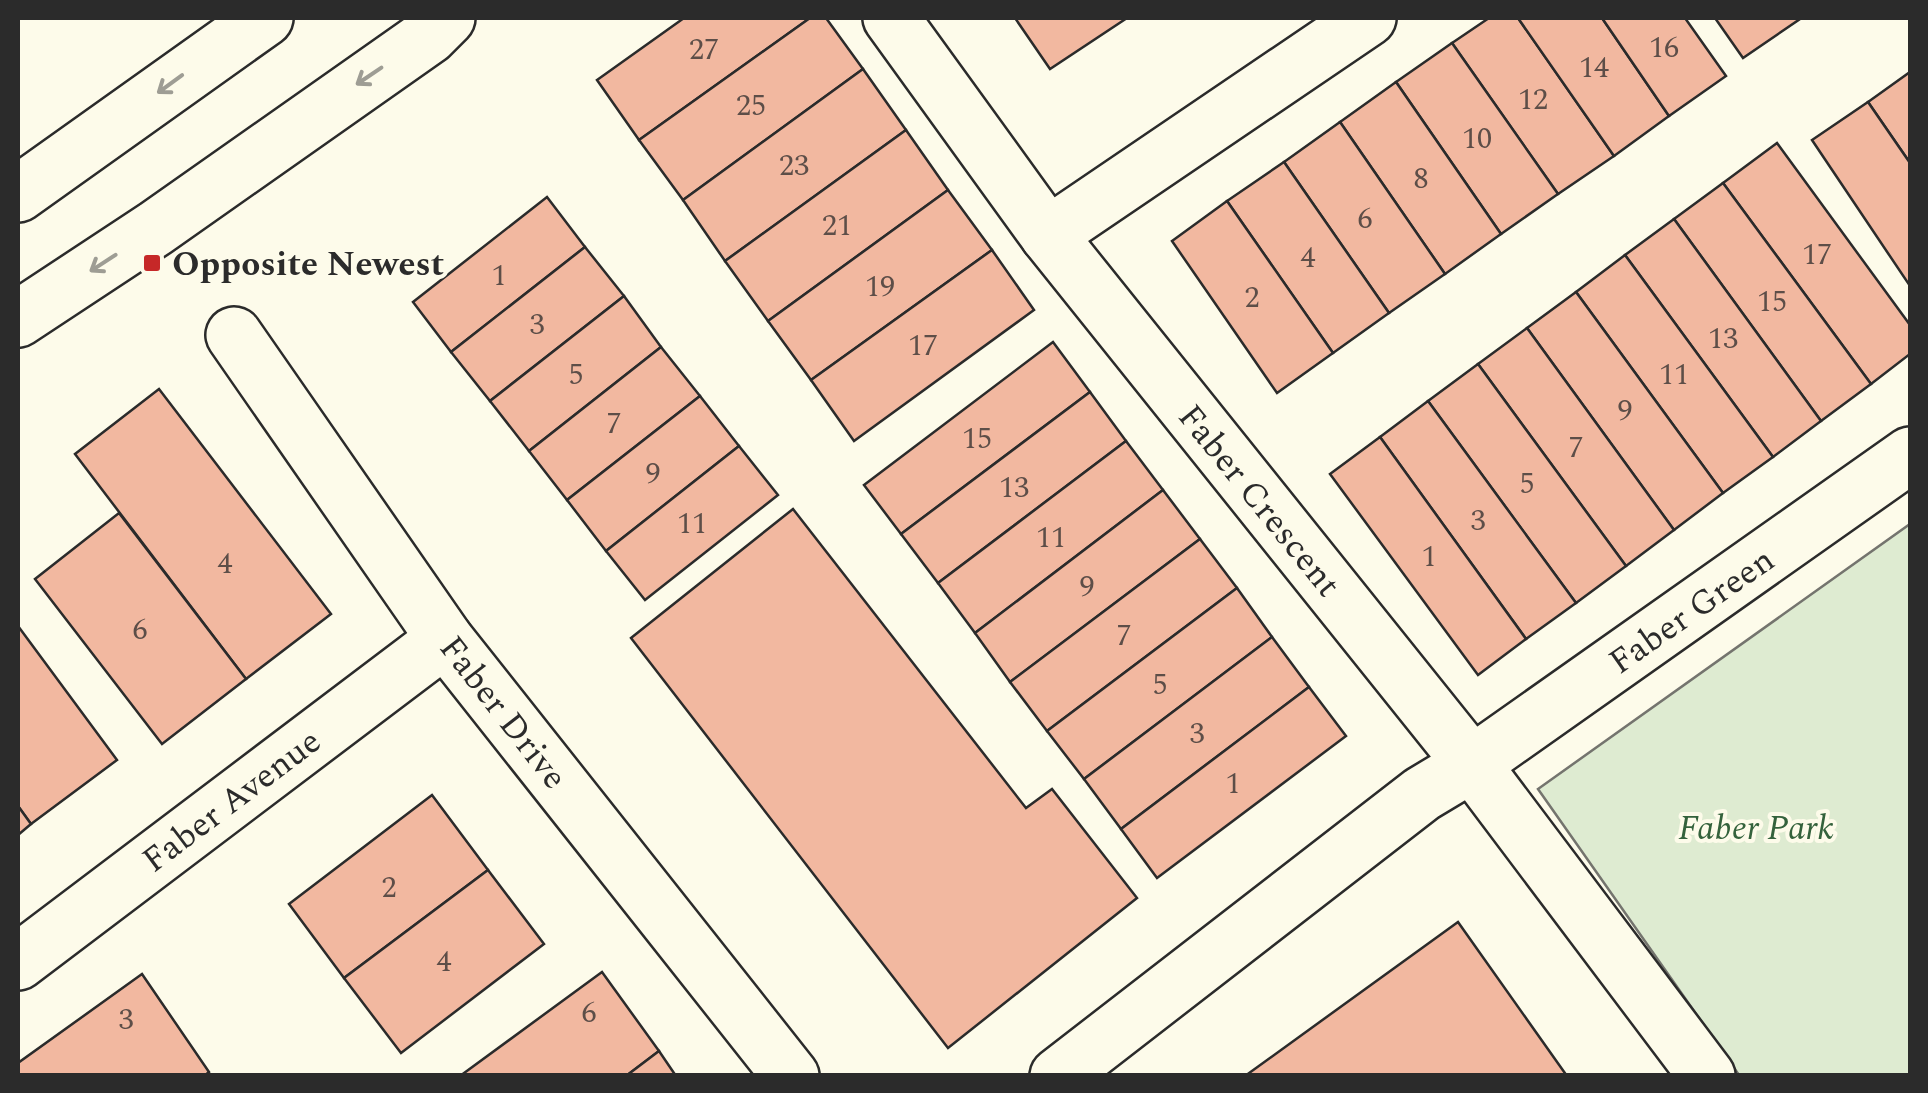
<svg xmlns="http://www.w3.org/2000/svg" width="1928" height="1093" viewBox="0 0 1928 1093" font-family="Spectral,serif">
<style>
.green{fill:#deebd1;stroke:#74746e;stroke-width:2.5}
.building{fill:#f2b8a0;stroke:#2b2b2b;stroke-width:2.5}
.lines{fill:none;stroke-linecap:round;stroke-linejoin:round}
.minor-casing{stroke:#2b2b2b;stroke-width:60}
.highway-casing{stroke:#2b2b2b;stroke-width:60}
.minor{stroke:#fdfbea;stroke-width:55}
.highway{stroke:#fdfbea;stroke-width:55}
.oneway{stroke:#9e9d94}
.poi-dot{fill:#c62828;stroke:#fdfbea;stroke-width:4}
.labels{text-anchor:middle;stroke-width:8;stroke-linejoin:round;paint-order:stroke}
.number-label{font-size:30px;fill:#5d4e48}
.poi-label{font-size:35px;font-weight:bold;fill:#2b2b2b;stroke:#fdfbea;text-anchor:start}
.street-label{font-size:35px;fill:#2b2b2b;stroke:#fdfbea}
.park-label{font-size:35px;font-style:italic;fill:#34623c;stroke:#fdfbea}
</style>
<rect width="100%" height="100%" fill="#fdfbea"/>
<path class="green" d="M1910,524V1075H1739L1538,789Z"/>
<g class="building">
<path d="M684,18H810L639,140L597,80Z"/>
<path d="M810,18H826L863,69L683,200L639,140Z"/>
<path d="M1015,18H1127L1050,69Z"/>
<path d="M1489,18H1518L1614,156L1558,194L1452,43Z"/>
<path d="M1518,18H1602L1669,116L1614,156Z"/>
<path d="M1602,18H1685L1726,76L1669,116Z"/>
<path d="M1715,18H1799L1800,19L1743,58Z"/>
<path d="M1452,43L1558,194L1501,234L1396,82Z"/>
<path d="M863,69L906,130L725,261L683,200Z"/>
<path d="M1910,72V163L1868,102Z"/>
<path d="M1396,82L1501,234L1445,274L1340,122Z"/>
<path d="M1868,102L1910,163V286L1812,140Z"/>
<path d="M1340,122L1445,274L1389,313L1284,162Z"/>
<path d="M906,130L948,190L768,321L725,261Z"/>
<path d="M1777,143L1910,325V354L1871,384L1723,183Z"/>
<path d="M1284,162L1389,313L1333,353L1227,201Z"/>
<path d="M1723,183L1871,384L1821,421L1674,219Z"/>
<path d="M948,190L992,250L811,380L768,321Z"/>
<path d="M547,197L585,247L451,352L413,302Z"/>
<path d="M1227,201L1333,353L1277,393L1172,241Z"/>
<path d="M1674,219L1821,421L1773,457L1625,255Z"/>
<path d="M585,247L624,296L490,401L451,352Z"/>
<path d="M992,250L1034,310L854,441L811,380Z"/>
<path d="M1625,255L1773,457L1723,493L1576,292Z"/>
<path d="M1576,292L1723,493L1674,530L1527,328Z"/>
<path d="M624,296L661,347L529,451L490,401Z"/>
<path d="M1527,328L1674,530L1626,566L1478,364Z"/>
<path d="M1053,342L1090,392L901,534L864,485Z"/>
<path d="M661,347L700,396L567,500L529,451Z"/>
<path d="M1478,364L1626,566L1576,603L1428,401Z"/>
<path d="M159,389L331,614L246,679L75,454Z"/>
<path d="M1090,392L1126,441L938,583L901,534Z"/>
<path d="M700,396L739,446L606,551L567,500Z"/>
<path d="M1428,401L1576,603L1526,639L1380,437Z"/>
<path d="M1380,437L1526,639L1478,675L1330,474Z"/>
<path d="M1126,441L1163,490L975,633L938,583Z"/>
<path d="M739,446L778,495L645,600L606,551Z"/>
<path d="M1163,490L1200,539L1010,682L975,633Z"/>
<path d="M793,509L1026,808L1052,789L1137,898L948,1048L631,638Z"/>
<path d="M119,513L246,679L162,744L35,579Z"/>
<path d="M1200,539L1237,588L1047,731L1010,682Z"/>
<path d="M1237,588L1272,637L1084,779L1047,731Z"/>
<path d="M18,626L117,760L31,824L18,806Z"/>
<path d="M1272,637L1309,687L1121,829L1084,779Z"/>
<path d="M1309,687L1346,736L1157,878L1121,829Z"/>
<path d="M432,795L488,870L344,978L289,904Z"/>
<path d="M18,806L31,824L18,835Z"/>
<path d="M488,870L544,944L401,1053L344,978Z"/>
<path d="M1458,922L1567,1076H1245Z"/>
<path d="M602,972L659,1051L626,1076H460Z"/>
<path d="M142,974L209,1072L204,1076H18V1063Z"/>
<path d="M659,1051L676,1076H626Z"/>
</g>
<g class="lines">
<g class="minor-casing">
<g id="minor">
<path d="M891,18L1048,235L1472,764L1707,1076"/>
<path d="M1048,235L1368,18"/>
<path d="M18,319L156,228L429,36L447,18"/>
<path d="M234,335L445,639L791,1076"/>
<path d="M18,962L445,639"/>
<path d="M1058,1076L1422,794L1472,764L1910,455"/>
</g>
</g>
<g class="highway-casing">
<path id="highway" d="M18,194L265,18"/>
</g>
<use href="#minor" class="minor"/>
<use href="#highway" class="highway"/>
</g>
<defs><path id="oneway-shaft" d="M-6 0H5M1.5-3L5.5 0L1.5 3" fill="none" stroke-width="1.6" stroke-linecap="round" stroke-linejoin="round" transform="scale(2.5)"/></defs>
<g class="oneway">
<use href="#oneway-shaft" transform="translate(369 76) rotate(146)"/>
<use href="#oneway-shaft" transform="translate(170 84) rotate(144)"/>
<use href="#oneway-shaft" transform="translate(103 263) rotate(147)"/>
</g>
<rect class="poi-dot" x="142" y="253" width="20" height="20" rx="5"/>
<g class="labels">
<g class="number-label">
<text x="1664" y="57">16</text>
<text x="704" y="59">27</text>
<text x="1594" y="77">14</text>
<text x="1533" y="109">12</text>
<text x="751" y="115">25</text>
<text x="1477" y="148">10</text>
<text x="794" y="175">23</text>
<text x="1421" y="188">8</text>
<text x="1365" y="228">6</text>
<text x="837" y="235">21</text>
<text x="1817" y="264">17</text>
<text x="1308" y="267">4</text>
<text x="499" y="285">1</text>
<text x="880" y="296">19</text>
<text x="1252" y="307">2</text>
<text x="1772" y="311">15</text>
<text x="537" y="334">3</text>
<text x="1723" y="348">13</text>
<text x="923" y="355">17</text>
<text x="576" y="384">5</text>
<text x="1674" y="384">11</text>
<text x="1625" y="420">9</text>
<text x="614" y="433">7</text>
<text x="977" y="448">15</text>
<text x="1576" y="457">7</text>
<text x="653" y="483">9</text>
<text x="1527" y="493">5</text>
<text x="1014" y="497">13</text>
<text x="1478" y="530">3</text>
<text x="692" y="533">11</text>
<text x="1051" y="547">11</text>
<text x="1429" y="566">1</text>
<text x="225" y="573">4</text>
<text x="1087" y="596">9</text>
<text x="140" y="639">6</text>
<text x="1124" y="645">7</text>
<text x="1160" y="694">5</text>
<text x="1197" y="743">3</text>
<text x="1233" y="793">1</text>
<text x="389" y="897">2</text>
<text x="444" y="971">4</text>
<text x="589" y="1022">6</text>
<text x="126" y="1029">3</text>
</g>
<g class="poi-label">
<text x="172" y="275">Opposite Newest</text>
</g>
<g class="street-label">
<text transform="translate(1260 500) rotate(51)" y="12">Faber Crescent</text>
<text transform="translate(1691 610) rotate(-35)" y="12">Faber Green</text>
<text transform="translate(504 712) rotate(52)" y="12">Faber Drive</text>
<text transform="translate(231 800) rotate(-37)" y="12">Faber Avenue</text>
</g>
<g class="park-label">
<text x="1756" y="839">Faber Park</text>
</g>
</g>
<rect width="1928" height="1093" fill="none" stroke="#2b2b2b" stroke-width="40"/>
</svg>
